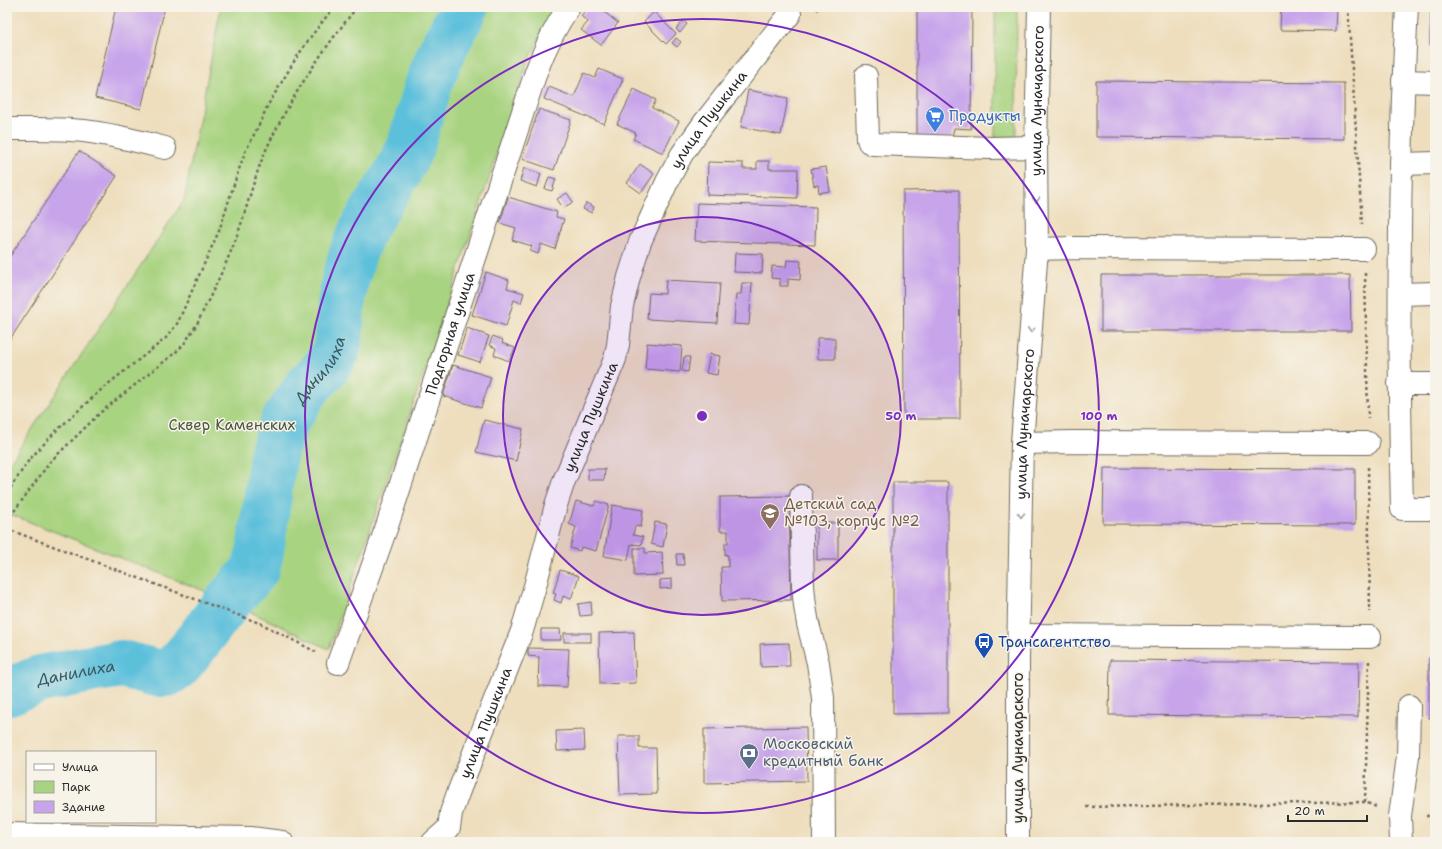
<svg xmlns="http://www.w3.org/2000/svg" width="1442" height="849" viewBox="0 0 1442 849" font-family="'Shantell Sans',sans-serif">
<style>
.green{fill:#a8d380;stroke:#6a7f56}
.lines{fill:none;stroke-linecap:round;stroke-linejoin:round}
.river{stroke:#5dc0db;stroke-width:48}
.building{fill:#c8a4eb}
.minor-casing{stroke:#6f6a5e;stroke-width:24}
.major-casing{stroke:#6f6a5e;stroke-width:24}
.path{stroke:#6f6a5e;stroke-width:2.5;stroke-dasharray:3 3;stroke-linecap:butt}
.minor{stroke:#fff;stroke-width:22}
.major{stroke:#fff;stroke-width:22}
.oneway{stroke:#a0a0a0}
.ring{fill:none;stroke:#7b2cbf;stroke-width:2}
.labels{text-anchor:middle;stroke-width:3;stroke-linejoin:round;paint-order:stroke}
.street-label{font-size:15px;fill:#2b2b2b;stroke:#f7f3e8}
.shop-label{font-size:15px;fill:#366cbe;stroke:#f7f3e8;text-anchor:start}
.park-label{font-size:15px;fill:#4a5540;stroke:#f7f3e8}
.education-label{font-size:15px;fill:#785e54;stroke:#f7f3e8;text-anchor:start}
.transit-label{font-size:15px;fill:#164399;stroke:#f7f3e8;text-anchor:start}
.service-label{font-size:15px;fill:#4e5e75;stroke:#f7f3e8;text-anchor:start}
.water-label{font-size:16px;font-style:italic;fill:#3a5860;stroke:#f7f3e8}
.centre{fill:#7b2cbf;stroke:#f7f3e8;stroke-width:2}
.ring-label{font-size:12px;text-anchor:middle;font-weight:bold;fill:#7b2cbf;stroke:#f7f3e8;stroke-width:3;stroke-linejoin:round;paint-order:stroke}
</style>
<rect width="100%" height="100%" fill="#f7f3e8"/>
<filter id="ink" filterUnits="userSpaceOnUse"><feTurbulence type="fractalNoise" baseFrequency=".025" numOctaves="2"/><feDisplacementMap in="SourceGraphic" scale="8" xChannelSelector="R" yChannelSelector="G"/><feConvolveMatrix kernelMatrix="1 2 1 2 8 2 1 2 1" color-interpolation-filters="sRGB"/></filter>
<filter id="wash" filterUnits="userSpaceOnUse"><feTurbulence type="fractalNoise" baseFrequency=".012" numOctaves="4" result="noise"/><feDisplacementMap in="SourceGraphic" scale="16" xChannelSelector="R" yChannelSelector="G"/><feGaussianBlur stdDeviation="0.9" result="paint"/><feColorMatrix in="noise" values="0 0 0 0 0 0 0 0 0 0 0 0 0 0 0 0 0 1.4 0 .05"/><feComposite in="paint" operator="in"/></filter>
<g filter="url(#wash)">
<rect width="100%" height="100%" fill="#eedebd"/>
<g class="green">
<path d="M221,7H559L548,21L528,61L440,326L329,649L217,596L7,513V467L184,200Z"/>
<path d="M995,7H1017L1016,137L995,138Z"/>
</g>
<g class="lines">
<path class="river" id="s1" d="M7,692L40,679L96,668L122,664L157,673H167L176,667L188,654L230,599L246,581L256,568L260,552L274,451L284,422L309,385L324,370L335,354L339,339L341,306L345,281L353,253L364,227L398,172L410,148L430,80L443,49L465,7"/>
</g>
<g id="blocks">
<g class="building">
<path d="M116,7H165L141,109L95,98Z"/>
<path d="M588,7H598L618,23L601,45L581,30L588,22L581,16Z"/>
<path d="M917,7H972L971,129L954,128L952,137L917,141Z"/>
<path d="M1281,7H1337L1336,31L1280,30Z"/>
<path d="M1431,7H1435V46H1430Z"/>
<path d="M654,12L676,34L666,44L644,22Z"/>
<path d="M683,21L687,24L680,33L676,29Z"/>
<path d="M676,38L681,42L677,47L672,43Z"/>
<path d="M599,69L623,79L604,124L544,99L549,87L574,97L584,73L595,78Z"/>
<path d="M1096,81L1344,83V139L1096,137Z"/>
<path d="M634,89L656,100L652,108L679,121L663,153L633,139L636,133L617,124Z"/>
<path d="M748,90L788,98L781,135L741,127Z"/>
<path d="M539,109L571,120L554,170L522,159Z"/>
<path d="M79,151L117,176L7,344V261Z"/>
<path d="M757,161H769V169H798L797,198L707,195L708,162L743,163V169H757Z"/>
<path d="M640,164L654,174L641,193L627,183Z"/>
<path d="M826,167L830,191L819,193L818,185L814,186L811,169Z"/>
<path d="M524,168L541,174L537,187L520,181Z"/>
<path d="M549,177L556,179L552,191L545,189Z"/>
<path d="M959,190L960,419H904L903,191Z"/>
<path d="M567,193L573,202L563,208L557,199Z"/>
<path d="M508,197L557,212L556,217L564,219L555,249L541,244L538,254L530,251L532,246L512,240L516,228L500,223Z"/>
<rect x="1431" y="198" width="4" height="60"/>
<path d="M586,203L594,207L592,213L583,209Z"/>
<path d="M697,203L816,207L815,245L695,241Z"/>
<path d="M735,253L763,254L762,273L734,272Z"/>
<path d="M787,260L801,261L800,280L788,279V286H780V279L771,278L772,266L786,267Z"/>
<path d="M486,272L509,280L507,288L524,293L521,303L514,300L506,326L472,315Z"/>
<path d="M1101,275H1350L1351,331H1101Z"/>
<path d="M666,280L720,283L717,323L647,319L649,293L665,294Z"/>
<path d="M742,283H752L749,325L734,324L736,294H741Z"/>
<path d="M467,328L489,336L480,362L458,355Z"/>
<path d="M493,336L503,340L502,343L515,348L509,361L494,355L496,348L489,345Z"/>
<path d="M817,338H835V359H818Z"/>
<path d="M647,343L682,346L680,372L645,369Z"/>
<path d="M710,354L720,356L717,375L706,373Z"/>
<path d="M684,357H690L688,372L682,371Z"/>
<path d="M453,365L491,377L481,408L443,396Z"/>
<path d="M484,420L523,429L516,461L476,452Z"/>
<path d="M1433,420H1435V486H1432Z"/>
<path d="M1104,468L1355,469V525L1103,524Z"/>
<path d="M588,469H605L604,480H588Z"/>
<path d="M893,482H948V713L893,714Z"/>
<path d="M789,496L791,600L722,601L721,567H728V555H725V543H728V531H720V497Z"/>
<path d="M576,501L594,506L596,501L609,505L596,551L581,547L580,551L570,548L576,527L569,524Z"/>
<path d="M612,505L643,510L641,527L635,526L633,535L643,537L641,545L631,544L628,560L604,556Z"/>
<path d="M655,522L667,524L663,547L651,544Z"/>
<rect x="817" y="523" width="21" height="37"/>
<path d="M634,548H645V553L662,552L663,575L634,576Z"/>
<path d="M676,554H683L684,565H677Z"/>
<path d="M560,570L579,576L571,599L563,596L561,603L554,600L556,594L553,593Z"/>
<path d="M672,579V588L660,589V580Z"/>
<path d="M591,602L592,615L580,616L578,604Z"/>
<path d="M541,629H560L561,640H541Z"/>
<path d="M634,632L636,683L600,684L599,633Z"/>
<rect x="564" y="633" width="27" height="9"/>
<path d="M789,643L790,666L761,667L760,644Z"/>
<path d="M528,648L569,649L567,687L538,686L539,657L528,656Z"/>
<rect x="1429" y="658" width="6" height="60"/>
<path d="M1110,660L1359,662L1358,717L1109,715Z"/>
<path d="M806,727L807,781L704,783V729Z"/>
<path d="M584,730L585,750L557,751L556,731Z"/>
<path d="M618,736H639V748H656L657,794L620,795Z"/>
</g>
</g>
</g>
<g filter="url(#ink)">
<use href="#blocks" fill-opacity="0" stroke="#6f6a5e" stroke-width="1"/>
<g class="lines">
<g class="minor-casing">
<g id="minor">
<path d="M1407,7C1398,174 1398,342 1402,509H1435"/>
<path d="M866,76L868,139L869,142L873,144L991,148L1036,147"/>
<path d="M1403,81L1435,82"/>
<path d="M7,129C33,129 58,128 84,131C111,134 138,141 165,148"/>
<path d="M1401,164L1435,163"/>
<path d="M1037,249L1073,248L1364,249"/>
<path d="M1400,294L1435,293"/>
<path d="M1399,384H1435"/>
<path d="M1022,443L1073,442L1368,443"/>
<path d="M801,496L803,586L805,606L808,624L818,663L823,698L824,842"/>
<path d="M1019,635L1370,637"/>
<path id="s2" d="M338,663L388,523L536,72C545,48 554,28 569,7"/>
<path id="s3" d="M433,842L449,828L451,813L458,793L522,631L535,586L556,505L564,481L615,359L618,345L622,306L629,277L640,242L667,182L682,154L704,123L790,14"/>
<path d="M1401,842L1400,816L1408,756L1409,706"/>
</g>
</g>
<g class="major-casing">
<g id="major">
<path d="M7,834L251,838L282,842"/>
<path id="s4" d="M1018,842V662L1022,443L1037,249L1036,147L1039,7"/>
</g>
</g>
<g class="path">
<path d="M1348,7L1362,224"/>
<path d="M816,10L819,7"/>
<path d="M1365,273L1368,418"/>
<path d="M1368,467L1370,612"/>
<path d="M7,493L29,460L55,432L103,388L165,339L177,324L219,231L237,175L245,152L258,127L268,105L295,60L309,39L334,7"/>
<path d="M7,521L50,462L101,412L175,353L184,344L197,324C211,294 227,264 238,233C248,205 254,177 266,150C290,98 321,52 357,7"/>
<path d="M7,529L262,624L316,652"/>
<path d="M1365,802L1369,661"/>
<path d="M1086,807L1365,802L1376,807"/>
<path d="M1426,816H1435"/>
</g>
<use href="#minor" class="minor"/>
<use href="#major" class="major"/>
</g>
<defs><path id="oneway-chevron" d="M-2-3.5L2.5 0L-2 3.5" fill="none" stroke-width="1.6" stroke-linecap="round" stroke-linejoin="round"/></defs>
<g class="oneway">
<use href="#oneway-chevron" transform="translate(1036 200) rotate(89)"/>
<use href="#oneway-chevron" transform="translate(1031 330) rotate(94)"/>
<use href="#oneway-chevron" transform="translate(1021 515) rotate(91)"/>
</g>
</g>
<circle cx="702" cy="416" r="199" fill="#7b2cbf" fill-opacity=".12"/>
<g class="ring">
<circle cx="702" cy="416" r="199"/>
<circle cx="702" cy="416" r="397"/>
</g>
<defs>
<g id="supermarket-pin" transform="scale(1)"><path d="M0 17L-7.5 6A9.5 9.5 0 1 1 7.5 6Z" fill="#3f7fe0" stroke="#f7f3e8"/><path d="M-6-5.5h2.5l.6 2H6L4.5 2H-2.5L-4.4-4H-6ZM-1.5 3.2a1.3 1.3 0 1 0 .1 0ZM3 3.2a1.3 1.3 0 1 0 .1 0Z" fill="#fff"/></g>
<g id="school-pin" transform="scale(1)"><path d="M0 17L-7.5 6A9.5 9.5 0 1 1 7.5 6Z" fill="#8d6e63" stroke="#f7f3e8"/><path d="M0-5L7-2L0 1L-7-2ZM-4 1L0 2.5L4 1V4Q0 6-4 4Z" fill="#fff"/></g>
<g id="bus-pin" transform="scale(1)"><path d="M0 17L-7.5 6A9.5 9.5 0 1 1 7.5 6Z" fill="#1a4fb4" stroke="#f7f3e8"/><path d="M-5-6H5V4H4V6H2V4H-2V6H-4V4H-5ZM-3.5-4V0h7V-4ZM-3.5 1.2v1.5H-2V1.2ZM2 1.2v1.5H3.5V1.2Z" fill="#fff"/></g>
<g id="bank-pin" transform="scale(1)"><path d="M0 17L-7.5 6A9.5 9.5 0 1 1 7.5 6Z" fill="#5c6f8a" stroke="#f7f3e8"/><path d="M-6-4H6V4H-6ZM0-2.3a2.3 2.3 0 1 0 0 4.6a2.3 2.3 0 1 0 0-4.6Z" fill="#fff"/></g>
</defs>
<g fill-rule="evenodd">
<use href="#supermarket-pin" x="935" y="116"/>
<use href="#school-pin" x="770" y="513"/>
<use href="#bus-pin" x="984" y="642"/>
<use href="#bank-pin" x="749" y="753"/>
</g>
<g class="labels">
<g class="street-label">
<text dy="5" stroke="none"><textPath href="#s4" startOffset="742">улица Луначарского</textPath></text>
<text dy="5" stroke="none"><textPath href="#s3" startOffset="781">улица Пушкина</textPath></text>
<text dy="5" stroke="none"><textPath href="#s2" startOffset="348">Подгорная улица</textPath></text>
<text dy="5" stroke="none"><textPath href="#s3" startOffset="457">улица Пушкина</textPath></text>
<text dy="5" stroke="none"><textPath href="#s4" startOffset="418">улица Луначарского</textPath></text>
<text dy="5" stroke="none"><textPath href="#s3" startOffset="133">улица Пушкина</textPath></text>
<text transform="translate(1018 748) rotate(-90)" y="5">улица Луначарского</text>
</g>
<g class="shop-label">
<text x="949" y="121">Прoдукты</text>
</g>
<g class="park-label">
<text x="232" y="430">Сквер Каменских</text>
</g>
<g class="education-label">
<text x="784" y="509">Детский сад<tspan x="784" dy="17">№103, корпус №2</tspan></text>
</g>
<g class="transit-label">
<text x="998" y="647">Трансагентство</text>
</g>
<g class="service-label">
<text x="763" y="749">Московский<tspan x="763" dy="17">кредитный банк</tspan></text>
</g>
<g class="water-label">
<text dy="6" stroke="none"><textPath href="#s1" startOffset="516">Данилиха</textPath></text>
<text dy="6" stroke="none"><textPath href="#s1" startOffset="72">Данилиха</textPath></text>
</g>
</g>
<circle cx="702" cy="416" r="6" class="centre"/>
<g class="ring-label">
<text x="901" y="420">50 m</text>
<text x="1099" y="420">100 m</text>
</g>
<rect width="1442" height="849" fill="none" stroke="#f7f3e8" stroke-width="24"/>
<rect x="26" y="751" width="130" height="72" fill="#f7f3e8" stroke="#a5a39c"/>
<rect x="34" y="764" width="20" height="6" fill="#ffffff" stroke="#a5a39c"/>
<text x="62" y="771" font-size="12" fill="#2b2b2b">Улица</text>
<rect x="34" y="781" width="20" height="12" fill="#a8d380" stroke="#a5a39c"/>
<text x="62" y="791" font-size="12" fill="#2b2b2b">Парк</text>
<rect x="34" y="801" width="20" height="12" fill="#c8a4eb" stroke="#a5a39c"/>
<text x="62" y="811" font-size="12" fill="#2b2b2b">Здание</text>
<path d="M1288 815v6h79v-6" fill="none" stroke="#2b2b2b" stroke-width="2"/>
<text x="1294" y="815" font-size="12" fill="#2b2b2b" stroke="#f7f3e8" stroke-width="3" paint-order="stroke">20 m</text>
</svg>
